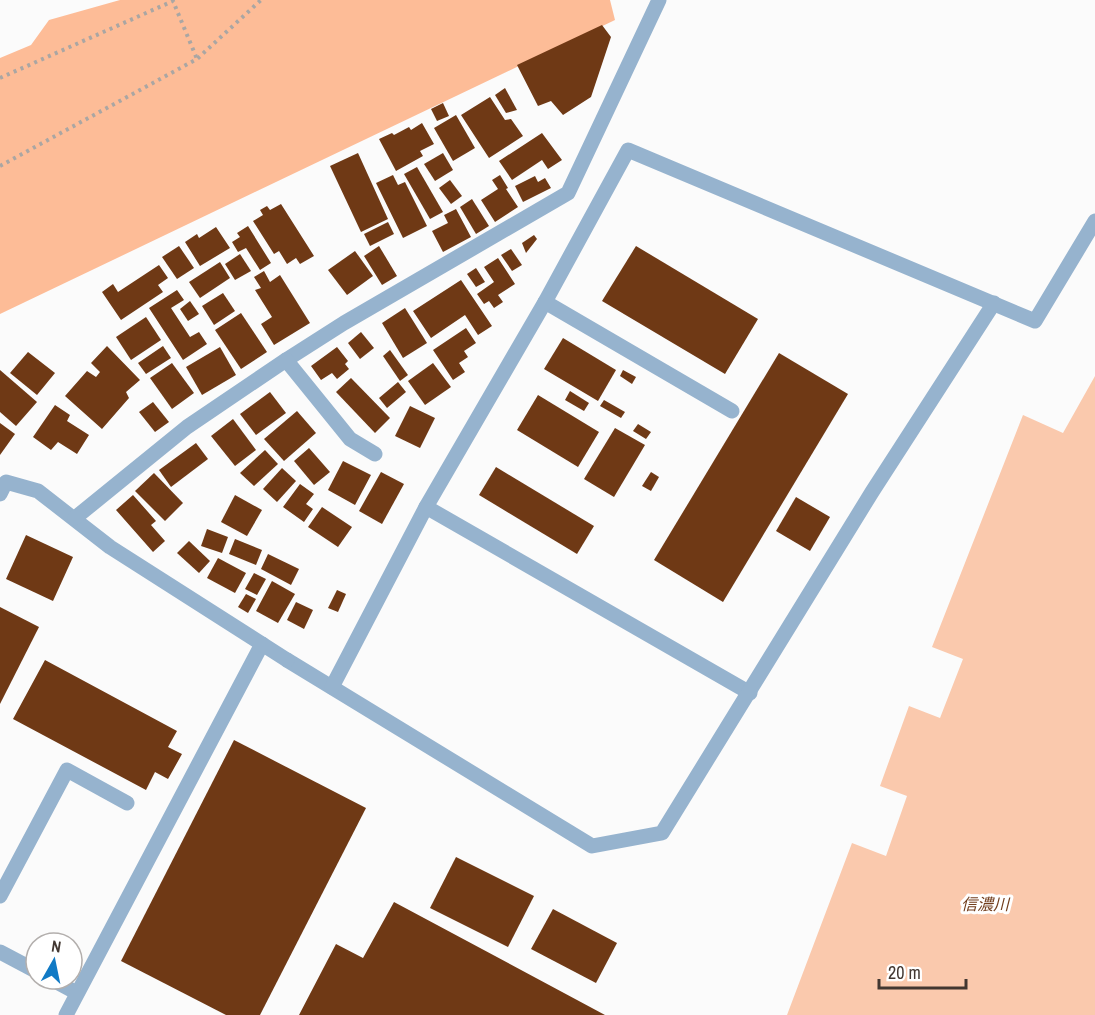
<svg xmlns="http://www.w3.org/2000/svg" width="1095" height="1015" viewBox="0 0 1095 1015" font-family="'Archivo Narrow','Noto Sans JP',sans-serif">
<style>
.forest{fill:#fdbc97}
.water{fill:#fac9ad}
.building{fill:#6f3915}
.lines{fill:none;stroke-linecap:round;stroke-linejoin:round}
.path{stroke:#aaa6a3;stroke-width:4;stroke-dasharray:3 4.5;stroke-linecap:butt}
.lane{stroke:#96b3ce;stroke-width:15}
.street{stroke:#96b3ce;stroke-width:15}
.labels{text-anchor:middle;stroke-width:6;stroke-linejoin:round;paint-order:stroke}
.water-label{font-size:16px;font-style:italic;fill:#713d1c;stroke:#fff}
</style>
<rect width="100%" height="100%" fill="#fbfbfb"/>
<path class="forest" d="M120,0H610L615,20L0,314V58L31,45L49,20Z"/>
<path class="water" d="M1095,376V1015H787L852,843L886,856L907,796L880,786L909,706L940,718L963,659L932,647L1023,415L1063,433Z"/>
<g class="building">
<path d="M602,25L611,37L591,97L563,115L551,101L538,106L517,65Z"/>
<path d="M505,88L517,110L506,113L495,95Z"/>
<path d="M490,97L505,120L511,119L523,136L489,158L461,115Z"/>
<path d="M443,103L449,116L437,121L431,109Z"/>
<path d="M456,115L475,148L453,161L434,128Z"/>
<path d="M422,123L434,144L420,151L423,156L396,171L379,139L392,133L394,135L409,127L411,130Z"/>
<path d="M542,133L562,160L548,169L542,160L512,180L499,161Z"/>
<path d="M358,153L388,219L361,232L330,166Z"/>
<path d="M443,153L453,170L435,181L424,164Z"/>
<path d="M417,167L443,212L430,219L404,174Z"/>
<path d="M393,175L398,185L405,182L427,226L403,238L376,183Z"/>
<path d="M500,175L508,188L506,189L518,207L495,222L481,200L498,189L492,180Z"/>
<path d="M535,176L538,182L545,178L551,188L523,202L515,186Z"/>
<path d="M450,180L462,196L451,204L439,188Z"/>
<path d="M472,199L489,226L476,234L460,207Z"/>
<path d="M281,204L314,256L300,264L296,258L287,264L279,251L274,254L253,221L263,215L260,210L267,206L270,210Z"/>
<path d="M456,209L471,237L443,252L432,231L448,223L444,215Z"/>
<path d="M388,222L394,234L370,246L364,234Z"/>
<path d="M248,226L271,263L260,270L246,248L238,252L232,242L240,237L237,233Z"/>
<path d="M216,227L230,248L200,266L185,242L197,234L199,238Z"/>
<path d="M534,235L537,239L526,253L522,243Z"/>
<path d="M179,246L194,268L177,279L162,257Z"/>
<path d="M379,246L397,276L382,285L364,256Z"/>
<path d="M636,246L758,319L725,374L602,301Z"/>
<path d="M511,249L522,265L512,271L501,255Z"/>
<path d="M355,251L373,276L347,295L328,270Z"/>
<path d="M240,254L251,271L235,280L225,264Z"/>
<path d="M498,258L515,284L498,295L503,302L494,308L489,301L484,304L477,294L494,282L484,267Z"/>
<path d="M220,262L230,278L200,298L189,282Z"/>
<path d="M159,265L168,278L158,285L163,292L121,320L102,292L113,284L118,292Z"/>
<path d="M476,268L485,282L476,287L467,274Z"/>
<path d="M264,271L270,282L280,275L310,323L274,345L261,324L272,317L255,290L261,288L254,277Z"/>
<path d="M461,280L492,326L478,335L465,315L431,338L413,311Z"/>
<path d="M177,290L184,300L171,308L190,337L199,332L207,344L183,360L149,308Z"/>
<path d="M223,293L235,311L214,325L202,306Z"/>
<path d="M190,301L199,314L188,321L180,309Z"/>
<path d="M405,308L427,343L403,358L382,323Z"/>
<path d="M241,313L267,352L241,369L215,330Z"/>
<path d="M146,317L161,340L131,360L116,337Z"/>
<path d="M466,328L476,343L464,351L468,357L459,363L465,372L453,380L433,350Z"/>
<path d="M361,332L374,348L360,359L348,343Z"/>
<path d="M563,338L616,370L598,401L544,369Z"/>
<path d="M107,346L140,380L126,392L129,398L102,429L65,396L87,371L96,377L100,372L91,363Z"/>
<path d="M163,346L171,358L146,374L138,363Z"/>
<path d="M220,347L236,375L202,395L186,367Z"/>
<path d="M337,347L348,361L345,364L349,369L337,379L332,373L321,380L311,366Z"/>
<path d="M390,350L408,375L400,381L383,356Z"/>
<path d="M28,352L55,373L37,395L10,373Z"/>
<path d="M779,353L848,394L723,602L654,560Z"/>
<path d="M172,363L194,393L172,409L150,378Z"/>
<path d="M433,363L451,387L425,405L408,381Z"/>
<path d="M0,370L37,402L16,426L0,412Z"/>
<path d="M623,370L636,377L632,384L620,376Z"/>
<path d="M351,378L390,418L375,433L336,392Z"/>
<path d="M398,382L406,392L387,408L379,398Z"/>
<path d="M570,391L589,403L584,411L565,400Z"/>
<path d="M270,392L286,413L256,435L240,414Z"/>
<path d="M538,395L599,432L578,467L517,430Z"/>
<path d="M604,400L625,412L621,418L600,406Z"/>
<path d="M153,402L169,422L155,432L139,412Z"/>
<path d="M55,405L70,415L67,421L89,435L77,454L58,442L51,450L33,437Z"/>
<path d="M410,406L435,418L420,448L395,436Z"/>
<path d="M297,411L316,433L284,461L264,439Z"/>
<path d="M233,419L256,450L235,466L211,436Z"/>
<path d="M0,423L15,434L0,455Z"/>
<path d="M638,424L651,432L646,439L633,431Z"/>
<path d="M615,428L645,445L614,497L584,479Z"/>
<path d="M196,443L208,459L171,487L159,470Z"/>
<path d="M309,448L330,472L314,485L294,461Z"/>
<path d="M265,450L278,464L254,486L240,473Z"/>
<path d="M343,461L371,475L355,505L328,490Z"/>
<path d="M496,467L594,526L577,554L479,495Z"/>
<path d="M282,468L296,481L277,502L263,489Z"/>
<path d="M381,472L404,484L382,524L359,511Z"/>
<path d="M651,472L659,477L651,491L642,486Z"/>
<path d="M154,473L183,503L165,521L135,491Z"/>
<path d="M300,484L314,494L306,504L313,509L304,522L283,507Z"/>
<path d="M133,495L156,521L151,525L165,541L153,552L116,510Z"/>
<path d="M235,495L262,510L247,536L221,522Z"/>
<path d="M796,497L830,517L810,551L776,531Z"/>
<path d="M322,507L352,527L338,547L308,527Z"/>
<path d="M207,529L228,537L222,553L201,546Z"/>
<path d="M26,535L73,557L53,601L6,579Z"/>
<path d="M235,539L262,550L256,565L229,554Z"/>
<path d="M189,541L210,561L199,573L177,553Z"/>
<path d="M268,554L299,569L291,585L261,569Z"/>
<path d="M218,558L246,573L235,593L207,578Z"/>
<path d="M254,573L266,579L257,595L245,589Z"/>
<path d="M272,581L295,594L278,623L256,611Z"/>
<path d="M337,590L346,594L338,612L328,608Z"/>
<path d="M246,594L256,599L248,613L238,607Z"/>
<path d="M296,602L313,610L304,629L287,620Z"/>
<path d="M0,607L39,627L0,704Z"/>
<path d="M45,660L177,731L168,747L182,754L168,779L155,772L146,790L13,719Z"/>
<path d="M234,740L366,808L260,1015H226L121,961Z"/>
<path d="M456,857L534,896L508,947L430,908Z"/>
<path d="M394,902L605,1015H299L336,944L363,958Z"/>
<path d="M553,909L617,943L596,983L531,949Z"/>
</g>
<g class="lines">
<g class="path">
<path d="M0,78L173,1L197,59"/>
<path d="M0,166L197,59L261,0"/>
</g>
<g class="lane">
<path d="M545,302L732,411"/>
<path d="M426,507L750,693"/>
<path d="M287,660L592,846L662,833L872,492L994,303"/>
<path d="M332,687L426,507L545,302L628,150L1035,321L1095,221"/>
<path d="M0,896L67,770L127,803"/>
<path d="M0,952L36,971"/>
<path d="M51,979L77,993"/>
<path d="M66,1015L262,644"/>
</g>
<g class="street">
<path d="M286,360L344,323L568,193L659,0"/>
<path d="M0,494L6,482L38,491L110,547L287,660"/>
<path d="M75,518L187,427L286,360L350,439L375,454"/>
</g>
</g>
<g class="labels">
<g class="water-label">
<text x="985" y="910">信濃川</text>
</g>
</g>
<g transform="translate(54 961) rotate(9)"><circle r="28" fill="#ffffff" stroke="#b3afad" stroke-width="1.5"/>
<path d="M0-4.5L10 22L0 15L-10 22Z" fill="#117ac5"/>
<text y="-9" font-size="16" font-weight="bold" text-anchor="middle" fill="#423731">N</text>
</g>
<path d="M879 979v9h87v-9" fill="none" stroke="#423731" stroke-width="3"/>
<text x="888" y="979" font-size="18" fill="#423731" stroke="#ffffff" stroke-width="4.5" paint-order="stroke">20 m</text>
</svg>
